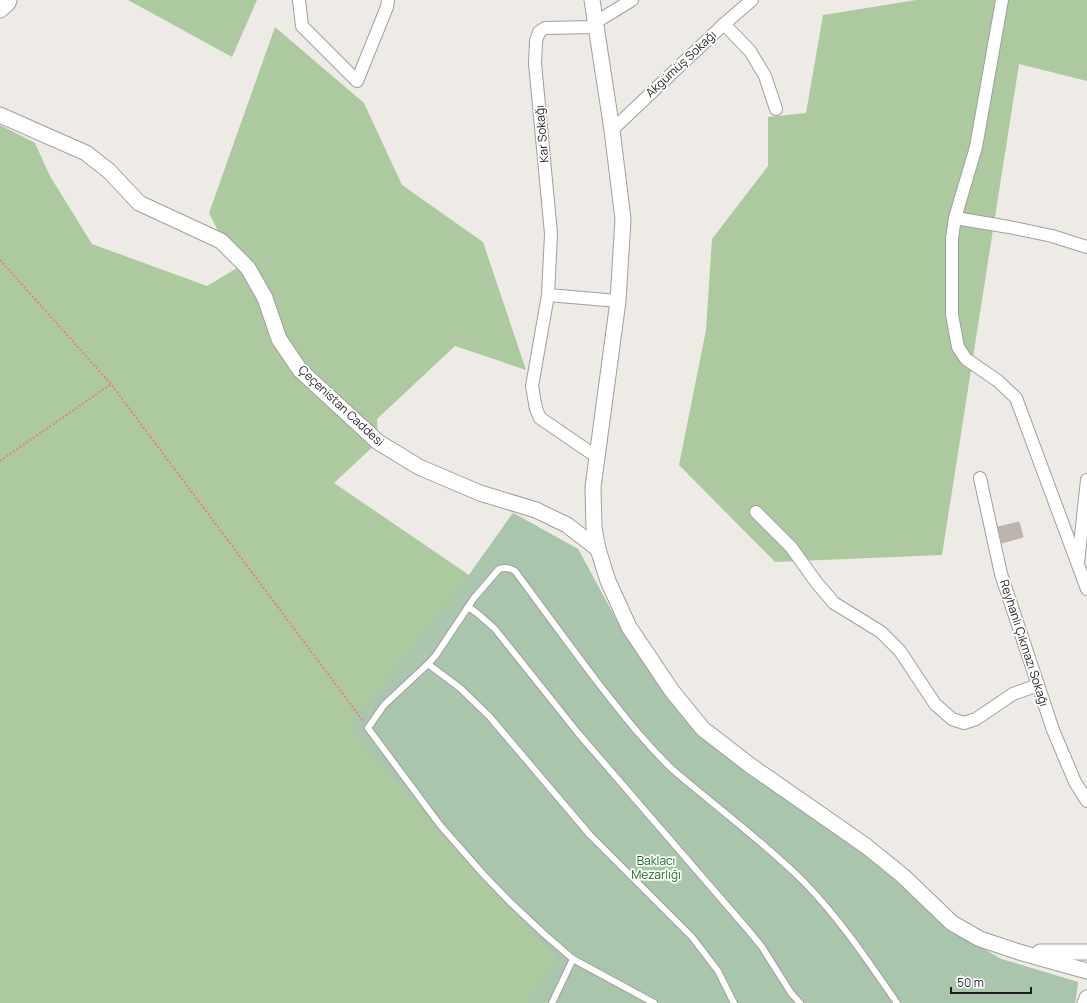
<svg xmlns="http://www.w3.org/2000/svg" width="1087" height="1003" viewBox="0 0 1087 1003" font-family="Manrope,sans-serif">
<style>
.forest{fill:#adc99f}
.cemetery{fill:#a9c5ac}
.building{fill:#bbb4af;stroke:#beb2a9}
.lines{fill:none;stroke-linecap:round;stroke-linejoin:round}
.service-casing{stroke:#9f9f9f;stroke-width:8}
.minor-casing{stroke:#9f9f9f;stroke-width:14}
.tertiary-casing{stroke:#9f9f9f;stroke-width:17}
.path{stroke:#eb807a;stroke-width:2;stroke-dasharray:2 2;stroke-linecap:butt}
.service{stroke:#fff;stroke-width:6}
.minor{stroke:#fff;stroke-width:12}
.tertiary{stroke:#fff;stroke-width:15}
.labels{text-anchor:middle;stroke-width:3.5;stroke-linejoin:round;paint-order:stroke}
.street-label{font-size:12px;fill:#1e1e1e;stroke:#fff}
.park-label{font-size:12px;fill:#17721b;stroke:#fff}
</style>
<rect width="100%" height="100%" fill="#eeebe6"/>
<g class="forest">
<path d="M128,0H257L232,57Z"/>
<path d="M916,0H1087V81L1019,64L942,555L775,562L679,465L706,330L712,239L768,166V117L806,113L823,15Z"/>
<path d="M275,27L364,103L402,185L483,242L526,370L455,346L377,419L378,442L334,483L469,575L513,513L578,549L624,634L701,736L946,927L1001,959L1078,982L1075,1003H0V125L35,143L50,176L92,244L207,286L237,268L209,213Z"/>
</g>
<path class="cemetery" d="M513,513L578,549L624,634L701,736L867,851L946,927L1001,959L1078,982L1075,1003H527L556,959L348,728L469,575Z"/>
<path class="building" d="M1019,522L1023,537L1002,543L998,527Z"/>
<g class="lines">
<g class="service-casing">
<g id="service">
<path d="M468,607L477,613L495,629L578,733L749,931L762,947L791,993L800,1003"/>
<path d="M428,664L460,688L489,716L590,835L692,937L718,971L734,1003"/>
<path d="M552,1003L573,959"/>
<path d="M654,1003L573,959L544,934L510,902L483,874L440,825L368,728L384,705L428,664L436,655L474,598L499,569C505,567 510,568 515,571C544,610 573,650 602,688C625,717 645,743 672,769C716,807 763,841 804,882C840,919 868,961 897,1003"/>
</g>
</g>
<g class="minor-casing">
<g id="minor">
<path d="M299,0L302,26L357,81L387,7L388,0"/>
<path d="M1002,0L976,147L955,218L952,238V315L958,347L966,359L998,381L1016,398L1087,589"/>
<path d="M596,22L632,0"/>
<path d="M724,24L750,51L765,76L776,109"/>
<path d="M612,130L724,24L752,0"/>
<path d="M955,218L1009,227L1052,236L1087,247"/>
<path d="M548,295L551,234L535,63L536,41L539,32L545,28L596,27"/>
<path d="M597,457L540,418L536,409L532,386L548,295L618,301"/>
<path d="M980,478L1001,574L1053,730L1075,782L1087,801"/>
<path d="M756,512L791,547L816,582L834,603L881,632L900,651L935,704L952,719L964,723L976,719L1013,694L1038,685"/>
<path d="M1078,563L1087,480"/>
</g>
</g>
<g class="tertiary-casing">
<g id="tertiary">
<path d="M592,0L612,130L623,219L618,301L593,487L594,528L598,549L608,581L629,627L672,691L703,729L751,766L866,846L903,876L952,923L980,939L1019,952L1087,971"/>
<path d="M0,10L8,3L9,0"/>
<path d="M0,115L86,153L109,171L139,203L221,241L248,268L265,298L279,339L300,370L378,442L419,467L480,493L536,510L567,525L598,549"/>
<path d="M1040,952H1087"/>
<path d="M1085,1003L1087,998"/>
</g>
</g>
<g class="path">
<path d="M0,260L111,384L364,722"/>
<path d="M0,461L111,384"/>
</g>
<use href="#service" class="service"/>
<use href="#minor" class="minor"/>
<use href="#tertiary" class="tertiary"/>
</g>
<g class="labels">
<g class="street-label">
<text transform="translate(681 64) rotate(-43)" y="4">Akgümüş Sokağı</text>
<text transform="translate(542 134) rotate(-95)" y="4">Kar Sokağı</text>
<text transform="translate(341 406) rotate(43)" y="4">Çeçenistan Caddesi</text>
<text transform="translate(1024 643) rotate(72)" y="4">Reyhanlı Çıkmazı Sokağı</text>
</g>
<g class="park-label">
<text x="656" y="865">Baklacı<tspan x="656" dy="14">Mezarlığı</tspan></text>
</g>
</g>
<path d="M951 987v6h80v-6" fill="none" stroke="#1e1e1e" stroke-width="2"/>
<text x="957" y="987" font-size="12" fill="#1e1e1e" stroke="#ffffff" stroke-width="3" paint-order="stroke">50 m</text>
</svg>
